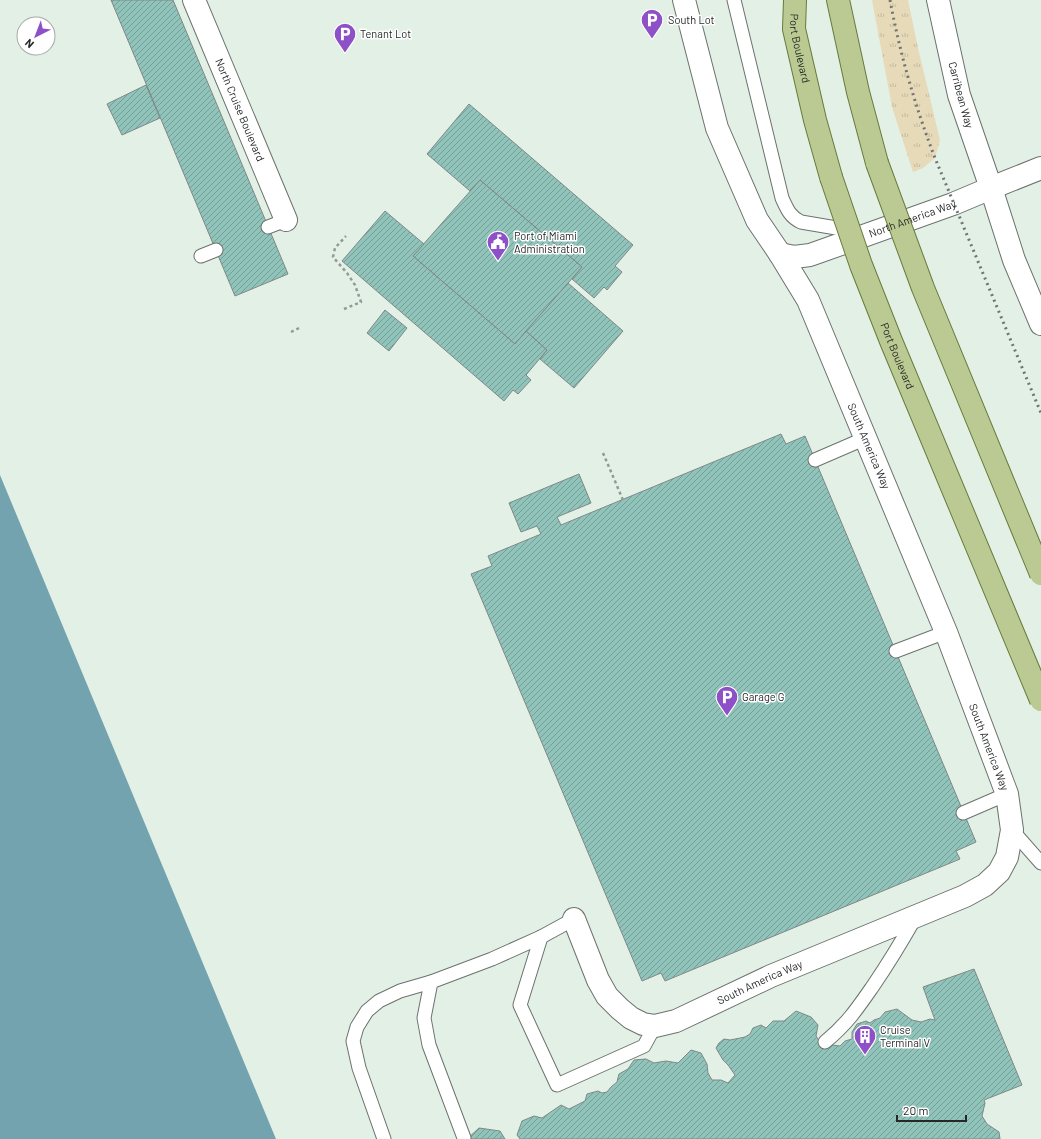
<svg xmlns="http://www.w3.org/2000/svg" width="1041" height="1139" viewBox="0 0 1041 1139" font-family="Barlow,sans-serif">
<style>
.built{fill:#e3f0e6;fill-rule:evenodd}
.grass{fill:url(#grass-tufts)}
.water{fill:#72a3ae}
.building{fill:url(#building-hatch);stroke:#808887}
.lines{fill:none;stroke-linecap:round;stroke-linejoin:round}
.service-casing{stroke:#6c726e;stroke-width:15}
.minor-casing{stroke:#6c726e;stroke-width:24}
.tertiary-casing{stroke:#6c726e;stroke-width:24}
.primary-casing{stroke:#697a3d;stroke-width:24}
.path{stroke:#949996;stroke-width:2.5;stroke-dasharray:3 3;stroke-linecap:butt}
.service{stroke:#fff;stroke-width:13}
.minor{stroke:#fff;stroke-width:22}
.tertiary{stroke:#fff;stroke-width:22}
.primary{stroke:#bbca92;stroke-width:22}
.rail{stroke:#707572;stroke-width:3;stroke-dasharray:2 4;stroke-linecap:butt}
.primary-bridge-casing{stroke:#697a3d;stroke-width:24;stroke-linecap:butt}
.primary-bridge{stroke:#bbca92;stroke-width:22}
.labels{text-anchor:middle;stroke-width:3;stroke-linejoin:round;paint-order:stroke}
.poi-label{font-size:11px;fill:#252826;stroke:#fff;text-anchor:start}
.street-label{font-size:11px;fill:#252826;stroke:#fff}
</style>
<defs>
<pattern id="grass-tufts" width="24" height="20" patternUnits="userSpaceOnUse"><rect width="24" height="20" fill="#e6dab9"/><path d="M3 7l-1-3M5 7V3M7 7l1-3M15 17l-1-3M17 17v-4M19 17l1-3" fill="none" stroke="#c5bb9f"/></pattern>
<pattern id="building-hatch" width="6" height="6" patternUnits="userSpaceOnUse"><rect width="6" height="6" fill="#90c3ba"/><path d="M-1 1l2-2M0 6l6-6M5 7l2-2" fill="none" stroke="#759e97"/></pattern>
</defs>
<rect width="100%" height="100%" fill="#f2f9f4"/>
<path class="built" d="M0,0H1041V1139H276L0,475ZM24,24H48V48H24Z"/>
<path class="grass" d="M872,0H908L918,48L940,140L935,158L923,168L913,172L892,107Z"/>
<path class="water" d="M0,475L276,1139H0Z"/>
<g class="building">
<path d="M111,0H173L288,274L235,296Z"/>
<path d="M146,85L160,118L122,135L107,104Z"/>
<path d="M469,104L633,245L615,266L622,272L607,290L604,287L594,298L572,279L582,267L480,180L470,191L427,154Z"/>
<path d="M480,180L582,267L515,344L413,256Z"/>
<path d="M385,211L424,244L413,256L515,344L526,331L547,350L526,375L531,380L518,394L513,390L504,401L342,261Z"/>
<path d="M568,283L623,331L574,388L540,359L547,350L526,331Z"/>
<path d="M385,310L407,328L389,351L367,333Z"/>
<path d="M781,434L786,444L805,436L976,842L956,851L960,859L665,981L661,973L642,981L471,574L492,566L488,556L541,534L537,526L521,532L509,503L579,474L591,503L557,517L561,525Z"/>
<path d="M974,969L1022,1085L984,1100L985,1103L982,1116L987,1124L999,1132L1000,1139H520L517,1135L522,1121L534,1116L542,1118L561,1105L569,1109L585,1101L587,1094L598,1091L602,1093L607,1092L611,1087L617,1082L619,1074L628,1069L634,1060L646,1059L654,1063L666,1061L678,1063L691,1050L701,1053L707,1064L708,1073L712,1080H721L728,1083L735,1075L728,1065L723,1060L716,1048L719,1043L724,1039L730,1040L745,1037L750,1034L753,1028L761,1025L766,1028L773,1021H784L796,1011L811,1017L818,1025L816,1036L823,1047L832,1045L840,1046L845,1041L852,1039V1032L857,1024L866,1021L870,1023L874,1020L880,1018L885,1012L897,1009L912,1020L921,1022L930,1019L935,1020L923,987Z"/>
<path d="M479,1128L500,1131L505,1139H467Z"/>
</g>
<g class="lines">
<g class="service-casing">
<g id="service">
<path d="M734,0L782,198C787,209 790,217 801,222L854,231"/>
<path d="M268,227L286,220"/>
<path d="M201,256L216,250"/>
<path d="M815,460L866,438"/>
<path d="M896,651L946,632"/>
<path d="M963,813L1007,794"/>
<path d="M1012,830L1041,863"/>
<path d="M541,937L520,1005L557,1085L644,1046L655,1026"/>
<path d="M825,1042C847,1024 857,1009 873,986C888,964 902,941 915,918"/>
<path d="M464,1138L429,1045L424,1018L431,982L492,959L541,937L574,919"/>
<path d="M384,1139L359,1068L353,1041L357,1027L367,1011L379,1001L400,991L431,982"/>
</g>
</g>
<g class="minor-casing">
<path id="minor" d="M1041,168L991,188L1014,260L1041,324"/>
</g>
<g class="tertiary-casing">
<g id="tertiary">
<path id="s1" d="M194,0L286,220"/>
<path id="s2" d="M780,254L794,257L810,255L953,204L991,188L959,95L938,0"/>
<path id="s3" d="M574,919L598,980L607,996L620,1009L631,1018L643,1024L655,1026L676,1021L771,976L965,896L985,885L999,872L1007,857L1012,830L1007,794L946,632L808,300L780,254L757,220L717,128L684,0"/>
</g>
</g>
<g class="primary-casing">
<g id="primary">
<path id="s4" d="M795,0L794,29L815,120L831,177"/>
<path d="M838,0L858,92L877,163"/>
</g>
</g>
<g class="path">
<path d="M344,309L361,302L355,285L347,273L333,257L335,248L346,236"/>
<path d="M291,332L299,328"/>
<path d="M603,453L623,500"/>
</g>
<use href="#service" class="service"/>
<use href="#minor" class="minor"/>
<use href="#tertiary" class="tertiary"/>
<use href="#primary" class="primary"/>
<path class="rail" d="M890,0C900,54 915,106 935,158L1041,413"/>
<g class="primary-bridge-casing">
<g id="primary-bridge">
<path d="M877,163L923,288L1041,574"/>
<path id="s5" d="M831,177L861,265L891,341L1041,700"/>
</g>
</g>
<use href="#primary-bridge" class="primary-bridge"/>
</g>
<defs>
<g id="parking-pin" transform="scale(1.15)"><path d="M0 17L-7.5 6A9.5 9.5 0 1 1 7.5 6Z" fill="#8e50c6" stroke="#fff"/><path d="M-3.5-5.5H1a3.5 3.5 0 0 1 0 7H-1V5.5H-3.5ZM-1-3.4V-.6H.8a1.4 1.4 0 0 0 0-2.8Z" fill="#fff"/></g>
<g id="civic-pin" transform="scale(1.15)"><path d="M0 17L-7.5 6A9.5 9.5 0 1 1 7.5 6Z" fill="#8e50c6" stroke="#fff"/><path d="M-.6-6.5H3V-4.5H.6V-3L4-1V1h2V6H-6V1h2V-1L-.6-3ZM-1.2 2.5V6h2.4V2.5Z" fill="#fff"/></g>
<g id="building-pin" transform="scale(1.15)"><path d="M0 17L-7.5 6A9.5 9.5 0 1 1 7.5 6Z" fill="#8e50c6" stroke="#fff"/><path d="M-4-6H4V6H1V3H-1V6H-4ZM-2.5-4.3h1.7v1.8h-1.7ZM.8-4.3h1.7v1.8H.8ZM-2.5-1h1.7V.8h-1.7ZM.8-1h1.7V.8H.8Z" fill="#fff"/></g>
</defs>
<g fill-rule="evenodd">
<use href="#parking-pin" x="652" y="20"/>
<use href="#parking-pin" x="345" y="34"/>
<use href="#civic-pin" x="498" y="242"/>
<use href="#parking-pin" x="727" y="697"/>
<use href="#building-pin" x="865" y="1036"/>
</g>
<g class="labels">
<g class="poi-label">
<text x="668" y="24">South Lot</text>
<text x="360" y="38">Tenant Lot</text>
<text x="514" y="240">Port of Miami<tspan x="514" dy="13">Administration</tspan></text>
<text x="742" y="701">Garage G</text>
<text x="880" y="1034">Cruise<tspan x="880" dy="13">Terminal V</tspan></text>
</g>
<g class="street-label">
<text dy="4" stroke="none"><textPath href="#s4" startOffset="49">Port Boulevard</textPath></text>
<text transform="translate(961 95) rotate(75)" y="4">Carribean Way</text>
<text dy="4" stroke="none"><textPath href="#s1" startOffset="119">North Cruise Boulevard</textPath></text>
<text dy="4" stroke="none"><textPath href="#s2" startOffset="139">North America Way</textPath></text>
<text dy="4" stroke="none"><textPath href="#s5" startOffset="191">Port Boulevard</textPath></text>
<text transform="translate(869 446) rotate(67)" y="4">South America Way</text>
<text transform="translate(989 747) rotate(69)" y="4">South America Way</text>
<text dy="4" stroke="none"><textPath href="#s3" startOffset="256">South America Way</textPath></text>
</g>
</g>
<g transform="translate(36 36) rotate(222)"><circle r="19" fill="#ffffff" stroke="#a8a9a8"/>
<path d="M0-3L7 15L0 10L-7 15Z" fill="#8e50c6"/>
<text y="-6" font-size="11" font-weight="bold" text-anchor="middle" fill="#252826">N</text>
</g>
<path d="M897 1115v6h69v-6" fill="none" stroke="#252826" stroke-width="2"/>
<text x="903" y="1115" font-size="12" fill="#252826" stroke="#ffffff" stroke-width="3" paint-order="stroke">20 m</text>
</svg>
